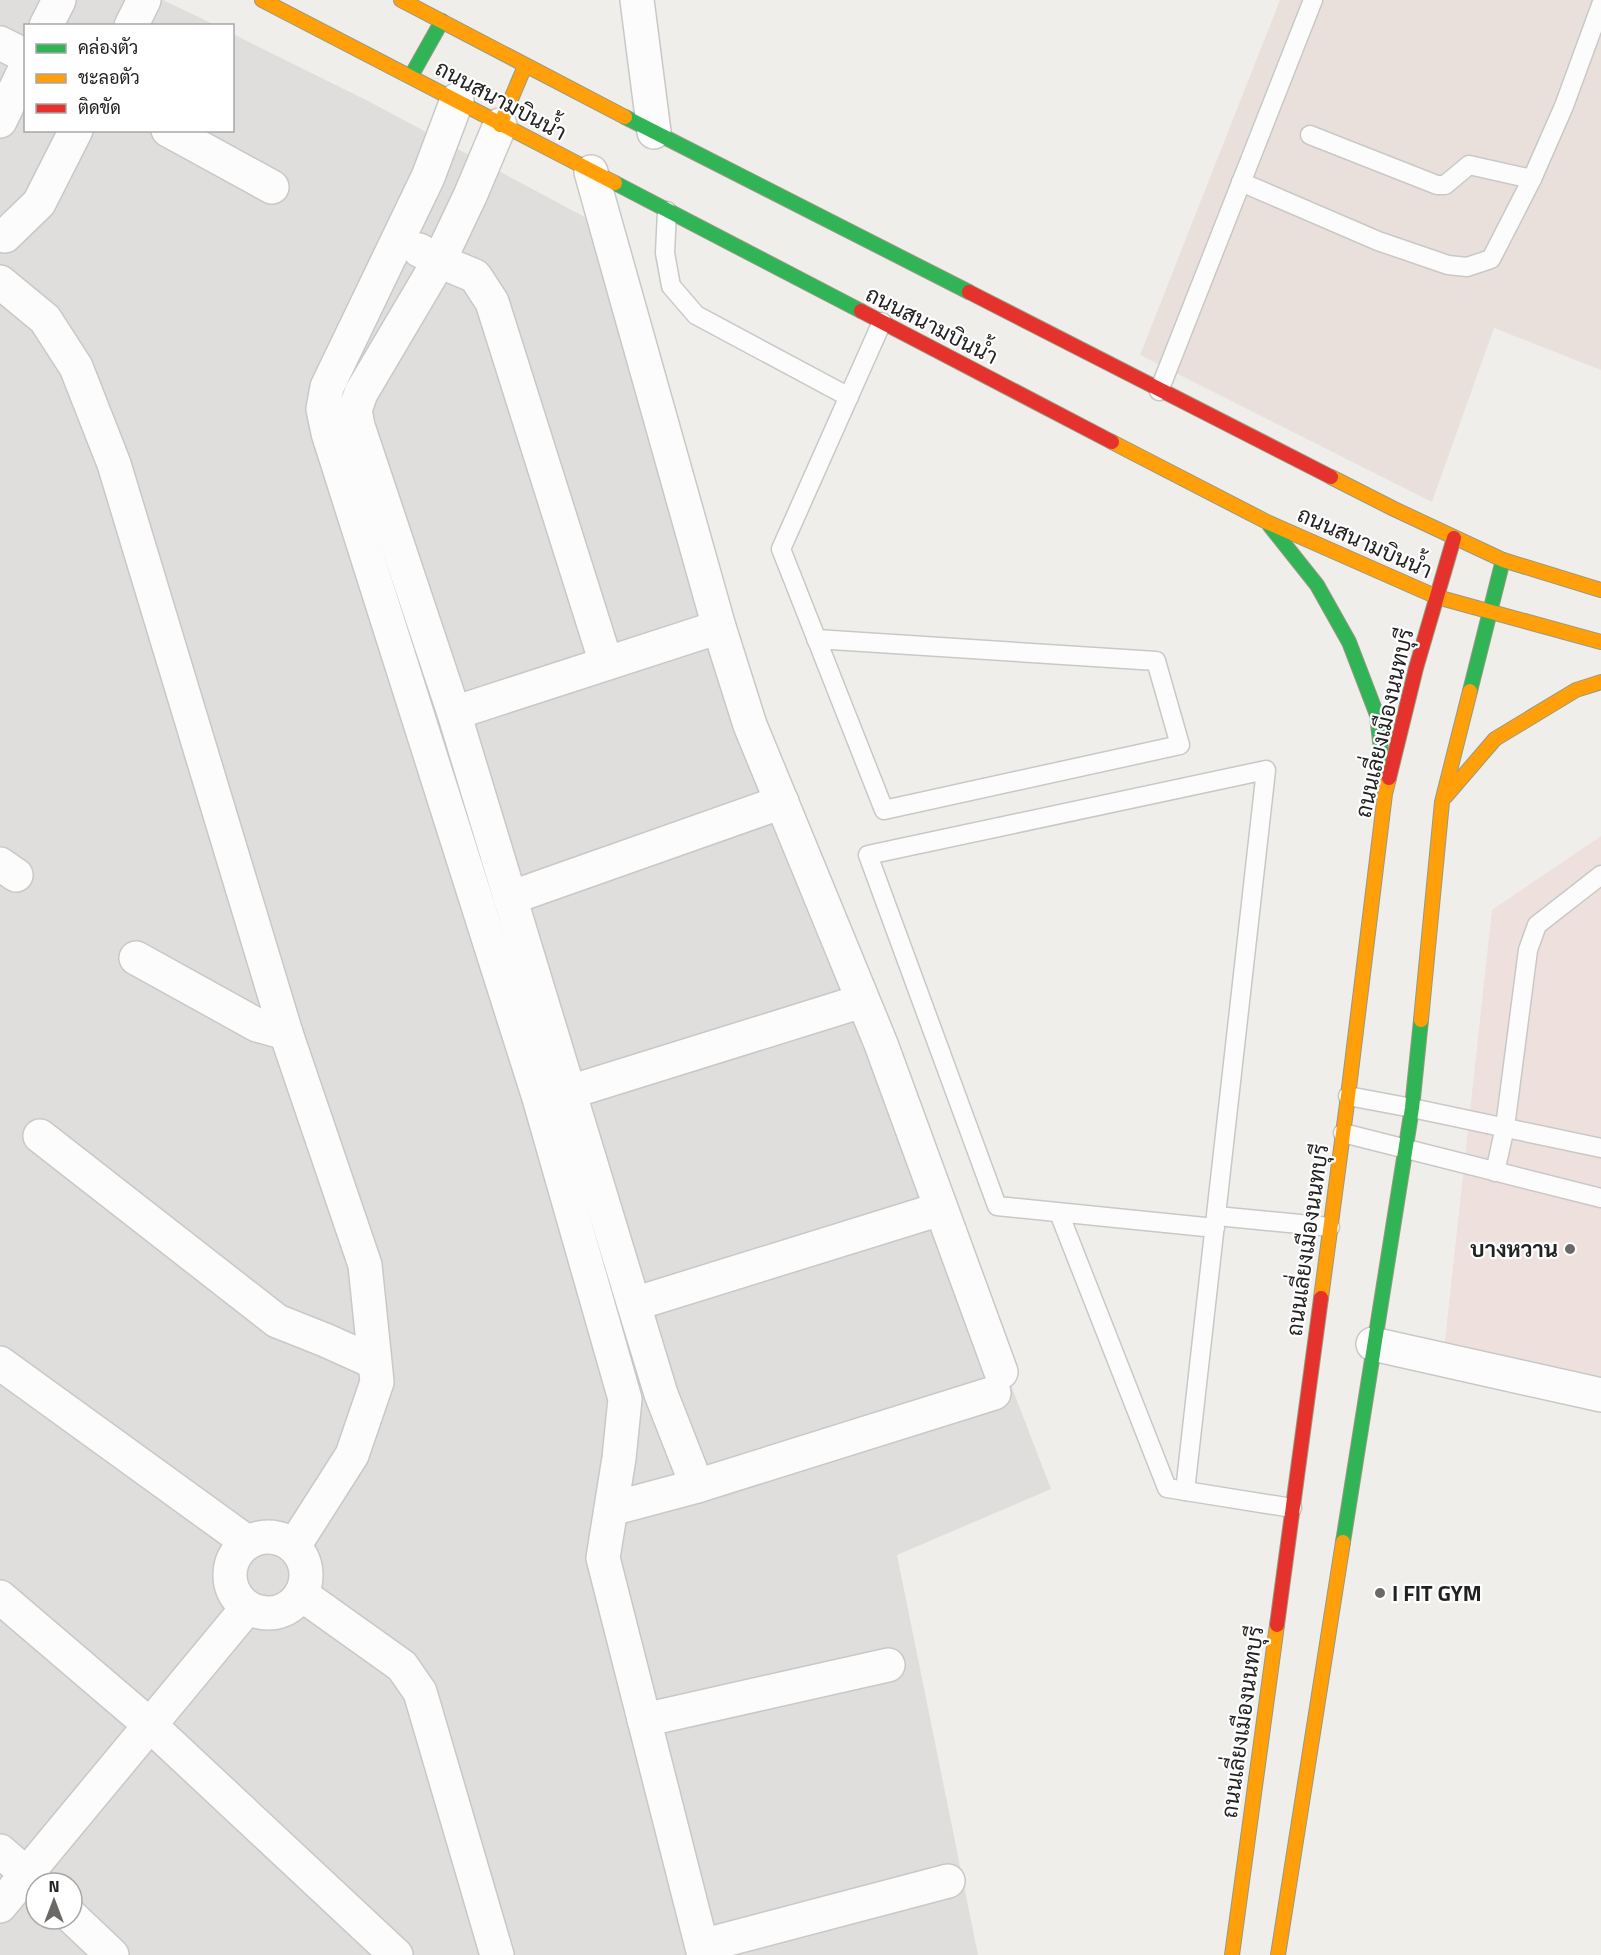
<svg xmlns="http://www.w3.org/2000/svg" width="1601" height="1955" viewBox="0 0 1601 1955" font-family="'Titillium Web',Sarabun,sans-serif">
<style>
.residential{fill:#dfdedc;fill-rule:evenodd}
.commercial{fill:#ede0dd}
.military{fill:#eae0db}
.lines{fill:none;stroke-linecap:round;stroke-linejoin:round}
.lane-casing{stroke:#c9c8c7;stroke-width:21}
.street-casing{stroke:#c9c8c7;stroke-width:36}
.fast-casing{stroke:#989a82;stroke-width:16}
.slow-casing{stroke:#989a82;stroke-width:16}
.jam-casing{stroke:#989a82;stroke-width:16}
.lane{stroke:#fdfcfc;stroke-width:18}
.street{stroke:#fdfcfc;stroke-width:33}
.fast{stroke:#30b455;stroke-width:14}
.slow{stroke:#ff9f0a;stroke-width:14}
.jam{stroke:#e5322d;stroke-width:14}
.poi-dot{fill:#6a6968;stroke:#fff;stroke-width:2}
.labels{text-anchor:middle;stroke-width:4.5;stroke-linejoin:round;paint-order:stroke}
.street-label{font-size:22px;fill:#222;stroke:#fff}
.poi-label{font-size:22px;font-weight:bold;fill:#222;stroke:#fff;text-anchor:end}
</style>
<rect width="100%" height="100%" fill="#f0eeeb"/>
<path class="residential" d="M0,0H163L215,25L26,26V130H232L233,34L372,103L607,229L719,627L1051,1489L897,1555L978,1955H0ZM36,1883H72V1919H36Z"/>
<path class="commercial" d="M1601,836V1395L1443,1359L1492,910Z"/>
<path class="military" d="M1280,0H1601V370L1494,328L1432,502L1140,355Z"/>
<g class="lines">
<g class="lane-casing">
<g id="lane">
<path d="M1310,135L1437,185H1445L1469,165L1532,179"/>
<path d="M1241,182L1378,241L1448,265L1467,267L1491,259L1532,179L1564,106L1601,5"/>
<path d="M667,211L665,253L671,286L696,315L849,397"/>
<path d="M1159,391L1313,0"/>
<path d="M816,639L1156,661L1180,745L884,810L781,549L882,322"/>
<path d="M1348,1096L1412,1108L1601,1148"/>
<path d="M1343,1133L1601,1198"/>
<path d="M1495,1172L1505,1127L1528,950L1537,925L1601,875"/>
<path d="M1059,1213L1167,1488L1292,1508"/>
<path d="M1217,1216L1330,1227"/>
<path d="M1185,1491L1266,770L868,855L997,1206L1215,1228"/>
</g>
</g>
<g class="street-casing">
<g id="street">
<path d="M637,0L654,132"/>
<path d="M46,26L59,0"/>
<path d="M131,26L144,0"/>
<path d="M0,43L26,56"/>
<path d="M457,100L428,177L327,387L323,409L328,433L539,1098L625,1399L619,1458L603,1558L704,1955"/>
<path d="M0,121L26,67"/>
<path d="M500,125L470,196L439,261L361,393L355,410L358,426L454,713L661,1394L697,1486"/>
<path d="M168,130L272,187"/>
<path d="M591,172L719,627L750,725L881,1044L1001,1372"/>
<path d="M5,236L39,203L76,130"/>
<path d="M419,250L439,261L475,276L492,302L606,663"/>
<path d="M0,282L45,319L76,367L114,464L286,1033L365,1265L377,1382L352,1455L294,1546"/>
<path d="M454,713L719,627"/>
<path d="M0,864L16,875"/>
<path d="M510,898L782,802"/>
<path d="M136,958L257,1025L286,1033"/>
<path d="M549,1096L570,1092L862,1001"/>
<path d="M40,1136L277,1321L325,1340L374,1362"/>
<path d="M634,1304L940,1209"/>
<path d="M1373,1344L1601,1395"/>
<path d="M0,1363L247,1542"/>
<path d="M611,1509L697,1486L994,1393"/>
<circle cx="268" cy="1575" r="38"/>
<path d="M301,1594L402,1666L420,1692L497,1955"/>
<path d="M0,1597L151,1726L396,1955"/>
<path d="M644,1720L888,1665"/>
<path d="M0,1851L37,1883"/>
<path d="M0,1906L247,1608"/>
<path d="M72,1917L112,1955"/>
<path d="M702,1946L948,1881"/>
</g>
</g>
<g class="fast-casing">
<g id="fast">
<path d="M411,76L442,21"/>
<path d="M625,117L969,292"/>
<path d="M615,183L861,311"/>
<path d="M1270,526L1317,585L1349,642L1377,715L1383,768"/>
<path d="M1470,691L1503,560"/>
<path d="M1343,1542L1412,1108L1421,1020"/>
</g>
</g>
<g class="slow-casing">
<g id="slow">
<path d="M262,0L615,183"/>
<path d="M401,0L625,117"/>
<path d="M500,125L525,66"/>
<path d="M1112,442L1267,522L1437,597L1601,642"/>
<path d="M1331,477L1394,509L1503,560L1601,590"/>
<path d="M1446,796L1495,739L1576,690L1601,682"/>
<path d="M1421,1020L1442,802L1470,691"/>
<path d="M1321,1298L1348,1096L1385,794L1389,778"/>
<path d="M1232,1955L1277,1625"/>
<path d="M1278,1955L1343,1542"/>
</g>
</g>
<g class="jam-casing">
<g id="jam">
<path d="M969,292L1331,477"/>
<path d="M861,311L1112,442"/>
<path d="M1389,778L1416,668L1454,538"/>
<path d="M1277,1625L1321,1298"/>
</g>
</g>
<use href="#lane" class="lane"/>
<use href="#street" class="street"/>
<use href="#fast" class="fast"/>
<use href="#slow" class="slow"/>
<use href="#jam" class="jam"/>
</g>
<g class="poi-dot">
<circle cx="1570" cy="1249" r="6"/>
<circle cx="1380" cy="1593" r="6"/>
</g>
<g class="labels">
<g class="street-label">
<text transform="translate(501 100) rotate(28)" y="8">ถนนสนามบินน้ำ</text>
<text transform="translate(932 325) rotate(27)" y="8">ถนนสนามบินน้ำ</text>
<text transform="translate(1365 542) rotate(24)" y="8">ถนนสนามบินน้ำ</text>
<text transform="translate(1384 723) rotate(-77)" y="8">ถนนเลี่ยงเมืองนนทบุรี</text>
<text transform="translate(1307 1240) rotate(-82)" y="8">ถนนเลี่ยงเมืองนนทบุรี</text>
<text transform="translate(1242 1722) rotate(-82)" y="8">ถนนเลี่ยงเมืองนนทบุรี</text>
</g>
<g class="poi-label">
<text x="1558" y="1257">บางหวาน</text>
<text x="1392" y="1601" text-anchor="start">I FIT GYM</text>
</g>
</g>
<rect x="24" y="24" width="210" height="108" fill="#ffffff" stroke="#a7a7a7" stroke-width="1.5"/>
<rect x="36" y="44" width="30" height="9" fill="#30b455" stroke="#a7a7a7" stroke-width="1.5"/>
<text x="78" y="54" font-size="18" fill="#222222">คล่องตัว</text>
<rect x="36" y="74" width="30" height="9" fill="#ff9f0a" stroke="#a7a7a7" stroke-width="1.5"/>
<text x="78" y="84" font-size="18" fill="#222222">ชะลอตัว</text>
<rect x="36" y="104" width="30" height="9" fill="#e5322d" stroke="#a7a7a7" stroke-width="1.5"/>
<text x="78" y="114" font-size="18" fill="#222222">ติดขัด</text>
<g transform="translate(54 1901)"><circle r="28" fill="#ffffff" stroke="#a7a7a7" stroke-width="1.5"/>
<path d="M0-4.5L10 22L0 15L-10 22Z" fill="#6a6968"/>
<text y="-9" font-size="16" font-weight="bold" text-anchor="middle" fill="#222222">N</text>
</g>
</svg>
